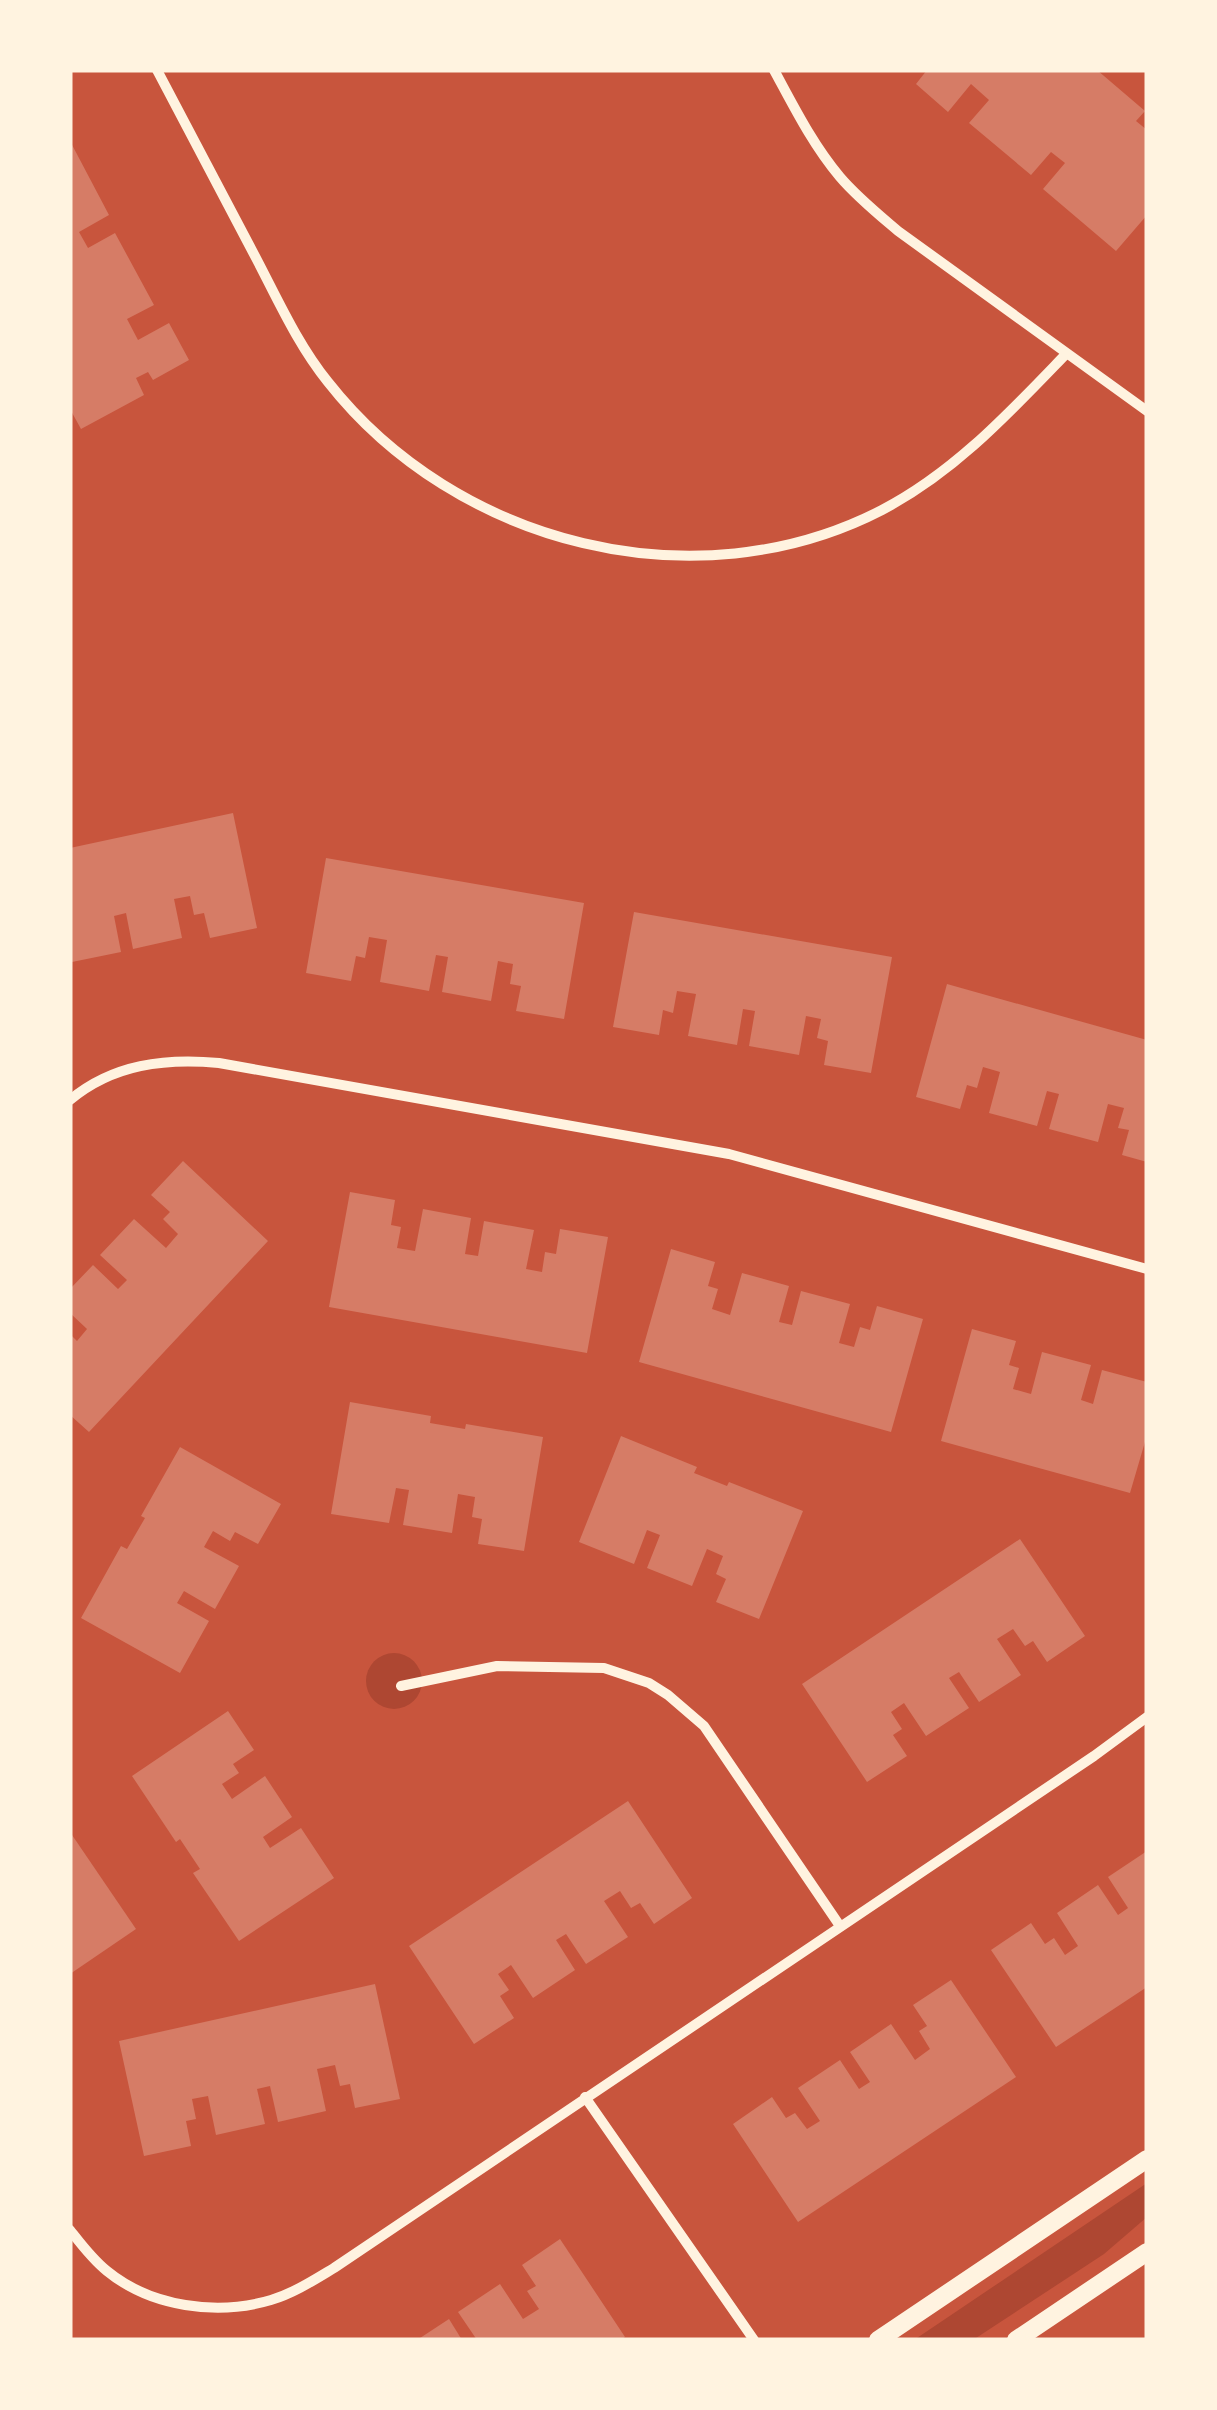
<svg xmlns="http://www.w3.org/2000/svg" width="1217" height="2410" viewBox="0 0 1217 2410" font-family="'Noto Sans',sans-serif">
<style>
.green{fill:#ae4732}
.building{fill:#d67c66}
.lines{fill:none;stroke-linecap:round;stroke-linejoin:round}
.minor{stroke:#fff3e0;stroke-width:10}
.tertiary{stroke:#fff3e0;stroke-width:18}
</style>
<rect width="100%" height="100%" fill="#c8553d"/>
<g class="green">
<circle cx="394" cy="1681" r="28"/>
<path d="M1147,2183V2217L1104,2254L973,2340H914Z"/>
</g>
<g class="building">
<path d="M927,70H1097L1145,111L1136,121L1147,130V215L1116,251L1043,189L1065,163L1051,152L1031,175L969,123L989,100L971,84L948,112L916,84Z"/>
<path d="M70,141L109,215L79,232L88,248L115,233L154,305L127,319L138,340L169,323L189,360L153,380L148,372L136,378L144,395L81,429L70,409Z"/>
<path d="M233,813L257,928L210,938L204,913L194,915L190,896L174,899L182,938L133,949L126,913L114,916L121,952L72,962L70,951V848Z"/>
<path d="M326,858L584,903L564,1019L516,1011L521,986L510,984L513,964L498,961L491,1001L442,992L448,957L436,955L429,991L380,982L387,940L369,937L365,958L356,956L351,981L306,973Z"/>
<path d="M634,912L892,957L871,1073L824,1065L828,1041L817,1038L821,1019L806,1016L799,1055L749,1046L755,1011L743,1009L737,1045L688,1036L696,994L677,991L673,1013L663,1010L659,1035L613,1027Z"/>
<path d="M947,984L1147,1040V1162L1122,1155L1129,1130L1118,1128L1124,1108L1108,1104L1098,1142L1049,1129L1059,1094L1047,1091L1037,1126L989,1113L1000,1072L983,1067L977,1088L967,1085L960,1109L916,1097Z"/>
<path d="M183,1161L268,1241L89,1432L70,1415V1334L77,1341L87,1329L70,1313V1289L93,1265L118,1289L127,1280L100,1255L134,1219L166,1248L178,1234L163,1219L170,1212L151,1195Z"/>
<path d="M350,1192L395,1200L391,1225L401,1227L397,1248L415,1251L423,1209L471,1218L465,1254L478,1256L484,1221L534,1230L526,1269L542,1272L545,1252L556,1254L560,1229L608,1237L587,1353L329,1307Z"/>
<path d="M671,1249L715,1262L708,1286L718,1289L712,1309L730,1315L742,1273L789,1286L779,1322L792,1325L801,1291L850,1304L839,1343L854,1347L860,1327L870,1330L877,1306L923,1319L891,1432L639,1362Z"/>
<path d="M972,1329L1016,1341L1009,1365L1019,1368L1013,1389L1031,1394L1042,1352L1091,1365L1081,1400L1093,1404L1102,1370L1147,1382V1435L1130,1493L941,1441Z"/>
<path d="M350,1402L431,1416L430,1423L465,1429L466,1424L543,1437L524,1551L478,1544L482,1519L472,1517L475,1497L458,1494L452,1533L403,1525L409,1490L396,1488L389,1523L331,1514Z"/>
<path d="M621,1436L697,1467L694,1473L727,1486L729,1482L803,1511L759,1619L716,1602L726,1579L716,1574L723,1556L707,1549L692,1586L647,1568L660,1535L647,1530L634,1564L579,1542Z"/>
<path d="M180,1447L281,1504L258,1544L235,1532L230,1541L213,1531L204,1547L239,1566L215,1609L184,1591L177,1603L209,1621L180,1673L81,1618L121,1546L127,1549L145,1518L141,1516Z"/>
<path d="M1020,1539L1085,1636L1047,1662L1033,1641L1025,1646L1013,1629L997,1639L1021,1675L979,1702L959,1672L949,1678L969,1708L926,1736L904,1703L891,1712L902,1729L893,1735L907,1756L867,1782L802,1684Z"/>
<path d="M228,1711L254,1750L233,1764L239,1773L222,1784L232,1799L265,1776L292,1817L263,1837L270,1848L301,1828L334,1878L239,1941L193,1873L200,1869L180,1839L176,1842L132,1776Z"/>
<path d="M628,1801L692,1898L654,1924L640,1903L631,1908L620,1891L604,1901L628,1937L586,1964L566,1934L556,1940L575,1970L533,1998L511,1965L498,1974L509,1990L500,1996L514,2018L474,2044L409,1946Z"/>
<path d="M70,1832L136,1929L70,1974Z"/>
<path d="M1147,1851V1987L1056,2047L991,1950L1031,1923L1045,1944L1054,1938L1065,1955L1078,1946L1057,1913L1098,1885L1118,1915L1128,1908L1108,1877Z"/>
<path d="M951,1980L1016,2077L798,2222L733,2124L772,2097L786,2118L795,2113L807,2129L820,2121L798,2088L840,2060L859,2089L870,2082L850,2052L891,2024L915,2060L930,2049L919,2031L927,2026L913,2005Z"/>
<path d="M375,1984L400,2099L355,2108L350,2084L340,2086L335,2065L317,2069L326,2111L278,2122L270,2086L257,2089L265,2124L216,2135L208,2096L192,2099L196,2119L186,2121L191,2146L144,2156L119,2041Z"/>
<path d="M560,2239L625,2337L620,2340H477L458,2312L500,2284L523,2319L539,2309L527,2291L536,2286L522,2265Z"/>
<path d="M449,2319L462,2340H417Z"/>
</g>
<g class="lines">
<g class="minor">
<path d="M157,70C190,133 223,195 256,258C278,300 298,345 328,382C456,545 696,606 882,510C955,472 1010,412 1066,354"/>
<path d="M774,70C794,107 813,145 840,177C857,197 878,214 898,231L1147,411"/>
<path d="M70,1100C113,1064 165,1058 219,1063L729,1154L1147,1269"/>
<path d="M401,1686L497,1666L604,1668L649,1683L668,1695L704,1726L840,1926"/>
<path d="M585,2097L754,2340"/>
<path d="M70,2230C81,2244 92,2259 107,2271C151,2307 217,2316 271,2300C294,2293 314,2280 334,2268L1094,1756L1147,1717"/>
</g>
<g class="tertiary">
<path d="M878,2340L1147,2159"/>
<path d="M1016,2340L1147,2252"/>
</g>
</g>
<rect width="1217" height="2410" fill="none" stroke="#fff3e0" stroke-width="145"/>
</svg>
